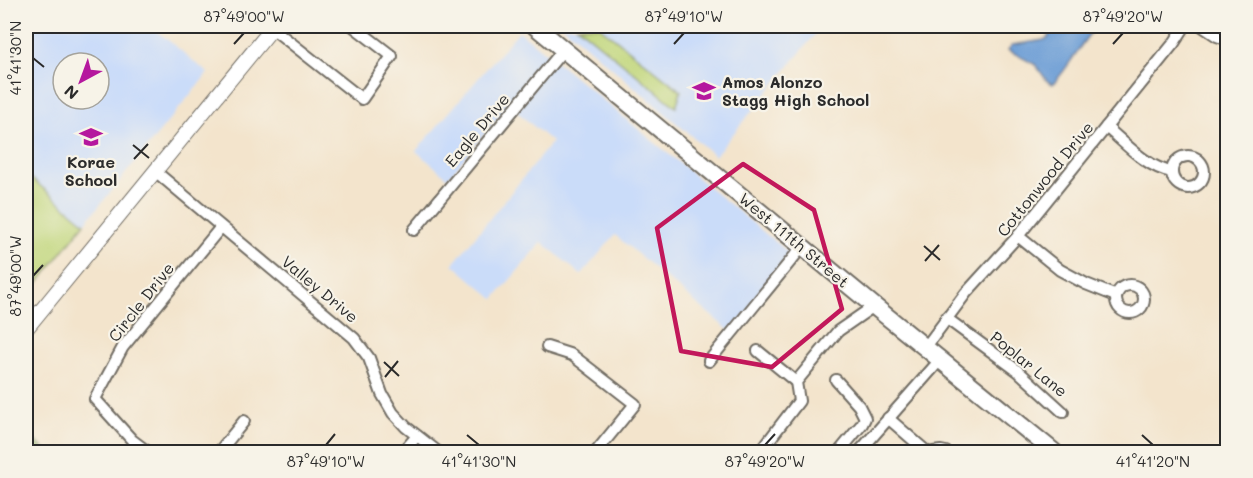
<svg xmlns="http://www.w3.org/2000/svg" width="1253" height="478" viewBox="0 0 1253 478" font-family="Mali,sans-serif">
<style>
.built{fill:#cadcf9;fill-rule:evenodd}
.green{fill:#c0d679;stroke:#768052;stroke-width:1.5}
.forest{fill:url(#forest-firs);stroke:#62714a;stroke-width:1.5}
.water{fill:#6b9cd5;stroke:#4b6480;stroke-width:1.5}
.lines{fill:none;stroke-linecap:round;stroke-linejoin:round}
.minor-casing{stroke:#716c63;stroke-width:14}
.tertiary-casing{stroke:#716c63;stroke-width:16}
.secondary-casing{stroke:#716c63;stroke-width:20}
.minor{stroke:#fff;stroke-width:10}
.tertiary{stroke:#fff;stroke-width:14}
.secondary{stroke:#fff;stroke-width:16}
.marked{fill:none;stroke:#c2185b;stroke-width:4.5;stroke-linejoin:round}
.ticks{fill:none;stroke:#2b2b2b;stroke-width:2}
.labels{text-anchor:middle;stroke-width:4.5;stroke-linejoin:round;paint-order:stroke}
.poi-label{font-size:16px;font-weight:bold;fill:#2b2b2b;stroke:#f7f3e8;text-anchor:start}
.street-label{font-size:16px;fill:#2b2b2b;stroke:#f7f3e8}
.neatline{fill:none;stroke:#2b2b2b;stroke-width:2}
.ticks-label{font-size:15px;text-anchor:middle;fill:#2b2b2b}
</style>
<defs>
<pattern id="forest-firs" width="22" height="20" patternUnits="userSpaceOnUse" patternTransform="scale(1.5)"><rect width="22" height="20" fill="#98b769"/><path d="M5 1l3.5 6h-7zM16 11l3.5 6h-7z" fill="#7c9557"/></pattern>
</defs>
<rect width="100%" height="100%" fill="#f7f3e8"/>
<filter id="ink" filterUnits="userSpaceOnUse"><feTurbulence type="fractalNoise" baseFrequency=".0167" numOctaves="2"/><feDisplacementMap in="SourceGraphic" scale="12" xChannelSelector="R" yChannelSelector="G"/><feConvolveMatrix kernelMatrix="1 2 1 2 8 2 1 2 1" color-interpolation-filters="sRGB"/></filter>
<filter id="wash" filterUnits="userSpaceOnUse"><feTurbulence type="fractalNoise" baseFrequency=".008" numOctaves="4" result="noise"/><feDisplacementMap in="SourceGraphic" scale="24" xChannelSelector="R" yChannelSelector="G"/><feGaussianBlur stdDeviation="1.35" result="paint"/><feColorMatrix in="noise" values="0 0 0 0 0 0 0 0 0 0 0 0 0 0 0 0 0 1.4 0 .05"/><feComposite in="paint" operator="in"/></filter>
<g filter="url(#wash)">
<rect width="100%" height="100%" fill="#f3e4cc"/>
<g class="built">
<path d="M26,26H151L208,73L85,223L26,174ZM63,63H99V99H63Z"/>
<path d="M563,26H822L715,156Z"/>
<path d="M519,31L794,257L732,333L615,235L581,275L542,242L494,299L453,264L552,142L509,105L448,178L416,151Z"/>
</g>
<g class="green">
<path d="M577,26H599L681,91L676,107Z"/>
<path d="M26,174L85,223L26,298Z"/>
</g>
<path class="forest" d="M26,433L48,452H27Z"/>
<path class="water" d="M1050,26H1096C1080,44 1070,66 1053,84L1047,81L1036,65L1008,50L1012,45L1044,40L1049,37Z"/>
</g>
<g filter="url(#ink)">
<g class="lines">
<g class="minor-casing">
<g id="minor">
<path d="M1202,26L1217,36L1228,40"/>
<path d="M272,28L362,99L392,56L353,26"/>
<path d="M1106,127C1125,143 1147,168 1172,172"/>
<circle cx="1188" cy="172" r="16"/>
<path d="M155,171L354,338L369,358L382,394L393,413L406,427L438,452"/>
<path d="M414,230L564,49"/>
<path d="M1018,236L1060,270L1086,284L1116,296"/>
<circle cx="1130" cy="299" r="14"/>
<path d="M946,318L1018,371L1063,412"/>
<path d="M547,347L572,355L635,404L596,452"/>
<path d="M925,348L966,293L1018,236L1174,43L1185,26"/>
<path d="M758,351L796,382"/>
<path d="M709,361L802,247"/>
<path d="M836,380L859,406L865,418L862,424L839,452"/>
<path d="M888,418L927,452"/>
<path d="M148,452L132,440L95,399L123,347L221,227"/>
<path d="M219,452L244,421"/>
<path d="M403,452L417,436"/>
<path d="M760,452L799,401L796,382L838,331L874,306"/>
<path d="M859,452L940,360"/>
<path d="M933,452L941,451L946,452"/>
</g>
</g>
<g class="tertiary-casing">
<path id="tertiary" d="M26,329L274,26"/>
</g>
<g class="secondary-casing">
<path id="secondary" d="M535,26L874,306L1054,452"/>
</g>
<use href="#minor" class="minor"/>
<use href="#tertiary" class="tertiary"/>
<use href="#secondary" class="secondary"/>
</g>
</g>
<path class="marked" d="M743,164L814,210L842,309L772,367L681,351L657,228Z"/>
<path class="ticks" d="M234,44L244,33M674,44L684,33M1113,44L1123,33M33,58L44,67M133,145L149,158M134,159L148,144M924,246L940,260M925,261L939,245M33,276L43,265M384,362L399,376M385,377L398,361M467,435L479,445M1142,435L1153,445M326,445L335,434M765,445L775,434"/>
<defs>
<g id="school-bare" transform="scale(1.8)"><path d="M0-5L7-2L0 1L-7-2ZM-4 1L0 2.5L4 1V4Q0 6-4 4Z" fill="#b5179e" stroke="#f7f3e8" stroke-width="2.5" paint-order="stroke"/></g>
</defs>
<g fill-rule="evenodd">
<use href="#school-bare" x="704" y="91"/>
<use href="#school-bare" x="91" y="137"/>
</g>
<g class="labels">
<g class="poi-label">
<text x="722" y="88">Amos Alonzo<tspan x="722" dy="18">Stagg High School</tspan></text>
<text x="91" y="168" text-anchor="middle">Korae<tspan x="91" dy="18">School</tspan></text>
</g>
<g class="street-label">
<text transform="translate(477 130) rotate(-50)" y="6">Eagle Drive</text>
<text transform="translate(1045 179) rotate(-51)" y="6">Cottonwood Drive</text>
<text transform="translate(794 240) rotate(40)" y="6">West 111th Street</text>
<text transform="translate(320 289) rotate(40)" y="6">Valley Drive</text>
<text transform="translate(141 302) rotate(-52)" y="6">Circle Drive</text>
<text transform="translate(1029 364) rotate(39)" y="6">Poplar Lane</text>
</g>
</g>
<rect width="1253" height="478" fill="none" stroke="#f7f3e8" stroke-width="66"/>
<g transform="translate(81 81) rotate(221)"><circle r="28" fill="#f7f3e8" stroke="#a5a39c" stroke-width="1.5"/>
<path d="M0-4.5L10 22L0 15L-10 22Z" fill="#b5179e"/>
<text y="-9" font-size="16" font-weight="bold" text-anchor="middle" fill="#2b2b2b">N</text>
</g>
<rect x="33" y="33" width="1187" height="412" class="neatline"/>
<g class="ticks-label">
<text x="244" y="22">87°49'00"W</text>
<text x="684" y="22">87°49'10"W</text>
<text x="1123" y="22">87°49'20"W</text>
<text transform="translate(16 58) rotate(-90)" y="5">41°41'30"N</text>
<text transform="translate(16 276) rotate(-90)" y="5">87°49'00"W</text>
<text x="326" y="467">87°49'10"W</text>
<text x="479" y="467">41°41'30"N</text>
<text x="765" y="467">87°49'20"W</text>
<text x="1153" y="467">41°41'20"N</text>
</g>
</svg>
